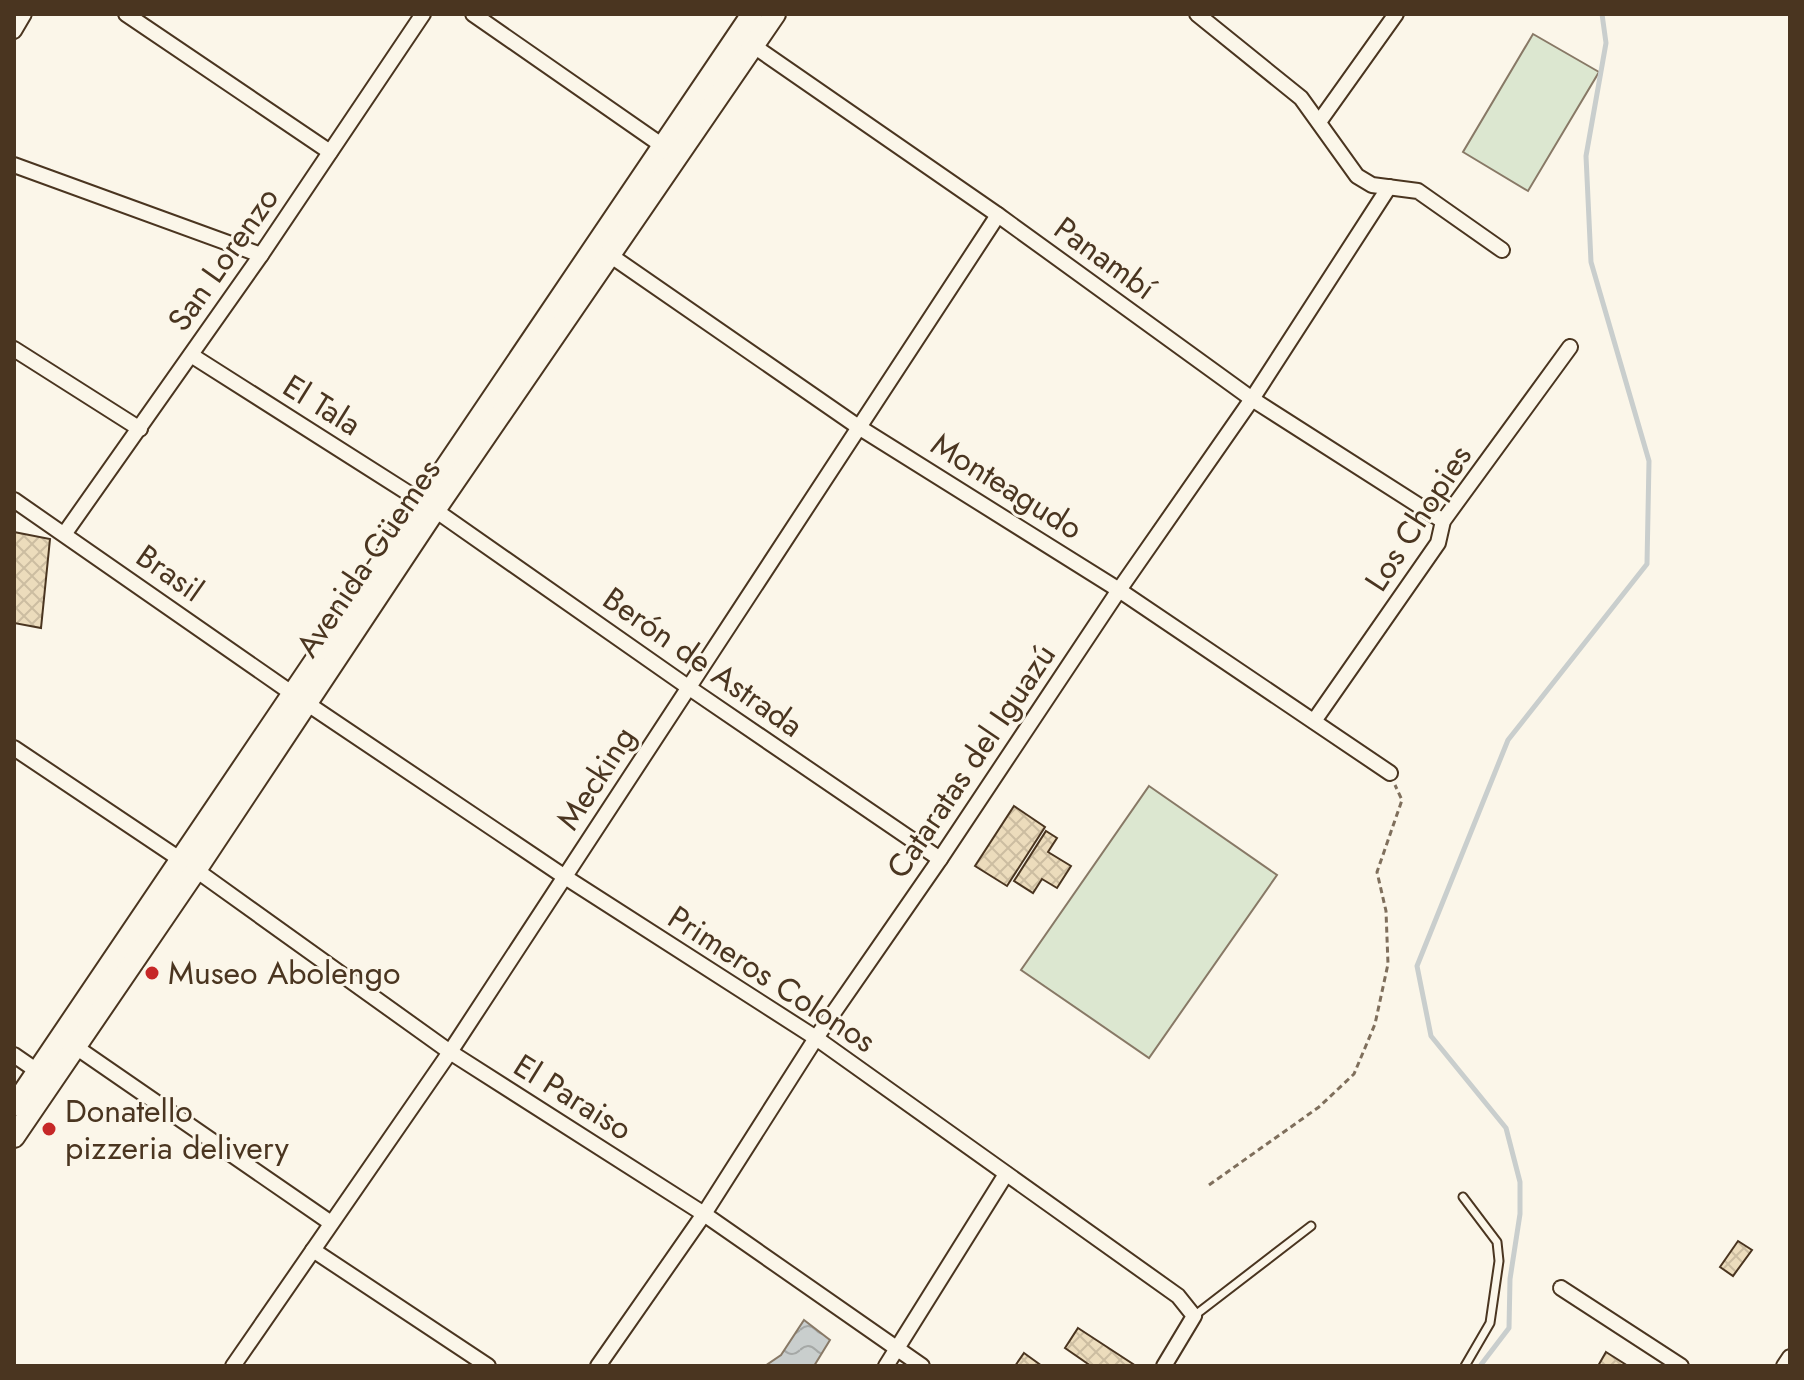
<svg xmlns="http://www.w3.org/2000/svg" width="1804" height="1380" viewBox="0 0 1804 1380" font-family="Jost,sans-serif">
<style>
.grass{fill:#dce7d0;stroke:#887966;stroke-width:2}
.water{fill:url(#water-waves);stroke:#887966;stroke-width:2}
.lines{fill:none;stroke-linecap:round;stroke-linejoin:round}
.stream{stroke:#c9cecd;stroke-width:5}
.building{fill:url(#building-cross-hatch);stroke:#4a3520;stroke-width:2}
.lane-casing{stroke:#4a3520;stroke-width:11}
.street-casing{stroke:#4a3520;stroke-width:18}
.secondary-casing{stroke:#4a3520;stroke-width:24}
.path{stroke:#7f6f5c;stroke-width:3;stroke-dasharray:6 4;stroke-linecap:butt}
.lane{stroke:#fbf6e9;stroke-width:7}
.street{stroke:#fbf6e9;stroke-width:14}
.secondary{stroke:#fbf6e9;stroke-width:20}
.poi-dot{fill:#c62828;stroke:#fbf6e9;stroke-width:3}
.labels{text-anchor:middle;stroke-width:6;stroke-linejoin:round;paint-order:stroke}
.street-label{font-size:32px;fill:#4a3520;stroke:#fbf6e9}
.poi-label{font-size:32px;fill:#4a3520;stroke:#fbf6e9;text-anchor:start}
</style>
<defs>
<pattern id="water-waves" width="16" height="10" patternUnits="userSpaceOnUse" patternTransform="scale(2)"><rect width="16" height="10" fill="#c9cecd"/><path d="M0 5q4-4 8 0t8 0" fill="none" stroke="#a5a8a6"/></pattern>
<pattern id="building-cross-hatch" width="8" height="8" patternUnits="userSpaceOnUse" patternTransform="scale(2)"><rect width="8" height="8" fill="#ecdcbc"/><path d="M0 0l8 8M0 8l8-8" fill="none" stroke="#ccbda1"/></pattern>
</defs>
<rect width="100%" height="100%" fill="#fbf6e9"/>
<g class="grass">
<path d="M1533,34L1599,72L1528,191L1463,152Z"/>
<path d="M1149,786L1277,875L1149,1058L1021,970Z"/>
</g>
<path class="water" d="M804,1320L830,1340L814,1366H765L781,1355Z"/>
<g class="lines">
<path class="stream" d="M1480,1366L1509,1328L1510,1279L1520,1214V1182L1506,1128L1431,1036L1417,966L1508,740L1647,564L1649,461L1591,262L1586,156L1606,43L1602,14"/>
</g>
<g class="building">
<path d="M14,532L50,539L41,628L14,623Z"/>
<path d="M1014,806L1045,827L1007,886L975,866Z"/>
<path d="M1046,831L1057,838L1048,852L1071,866L1057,888L1042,879L1033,893L1014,881Z"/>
<path d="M1738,1241L1752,1250L1733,1276L1720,1267Z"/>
<path d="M1078,1328L1136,1366H1091L1065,1348Z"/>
<path d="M1606,1352L1628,1366H1598Z"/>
<path d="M1024,1353L1042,1366H1015Z"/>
</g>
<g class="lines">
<g class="lane-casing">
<g id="lane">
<path d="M1463,1197L1497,1242L1499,1261L1490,1323L1465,1366"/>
<path d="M1194,1316L1311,1226"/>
</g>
</g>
<g class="street-casing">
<g id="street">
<path d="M126,14L330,152"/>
<path d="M473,14L670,151"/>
<path d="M1197,14L1301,98L1357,176L1372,185L1418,191L1502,250"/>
<path d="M14,31L24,14"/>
<path d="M748,42L998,215L1252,399L1443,521"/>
<path d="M1319,122L1396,14"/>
<path d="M14,165L261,255"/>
<path d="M604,251L857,426L1119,590L1390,773"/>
<path d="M14,349L140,429"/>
<path d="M191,355L435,510L688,687L940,859"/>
<path d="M14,500L293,694L565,877L816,1038L1178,1296L1194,1316L1164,1366"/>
<path d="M65,533L261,255L423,14"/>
<path d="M1314,721L1438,543L1443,521L1570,347"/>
<path d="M14,748L196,870L450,1052L704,1214L922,1366"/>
<path d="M70,1043L331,1223"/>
<path d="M14,1055L43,1075"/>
<path d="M313,1250L488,1366"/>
<path d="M1561,1288L1681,1366"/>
<path d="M233,1366L450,1052L998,215"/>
<path d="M598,1366L704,1214L816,1038L940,859L1119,590L1252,399L1389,187"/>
<path d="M886,1366L1006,1174"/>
<path d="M1784,1366L1790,1357"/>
</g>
</g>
<g class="secondary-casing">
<g id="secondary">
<path d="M14,1106L752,14"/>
<path d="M14,1137L196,870L435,510L775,14"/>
</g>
</g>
<path class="path" d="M1209,1185L1319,1107L1354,1074L1375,1024L1388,964L1386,911L1377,872L1402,800L1395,785"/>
<use href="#lane" class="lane"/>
<use href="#street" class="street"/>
<use href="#secondary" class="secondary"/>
</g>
<g class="poi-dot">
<circle cx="152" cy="973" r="8"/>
<circle cx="49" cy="1129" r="8"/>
</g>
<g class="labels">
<g class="street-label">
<text transform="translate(1105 258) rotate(36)" y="11">Panambí</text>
<text transform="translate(223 259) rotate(-55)" y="11">San Lorenzo</text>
<text transform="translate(322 405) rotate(32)" y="11">El Tala</text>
<text transform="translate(1007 486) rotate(32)" y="11">Monteagudo</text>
<text transform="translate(1418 518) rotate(-57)" y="11">Los Chopies</text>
<text transform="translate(368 558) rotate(-56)" y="11">Avenida Güemes</text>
<text transform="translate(170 573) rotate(35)" y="11">Brasil</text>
<text transform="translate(703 662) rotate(35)" y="11">Berón de Astrada</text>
<text transform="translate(971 761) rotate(-56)" y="11">Cataratas del Iguazú</text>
<text transform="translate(596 778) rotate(-57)" y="11">Mecking</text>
<text transform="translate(772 979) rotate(33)" y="11">Primeros Colonos</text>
<text transform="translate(573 1097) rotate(32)" y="11">El Paraiso</text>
</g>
<g class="poi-label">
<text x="168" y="984">Museo Abolengo</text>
<text x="65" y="1122">Donatello<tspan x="65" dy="37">pizzeria delivery</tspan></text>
</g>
</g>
<rect width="1804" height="1380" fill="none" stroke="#4a3520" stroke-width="32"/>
</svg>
